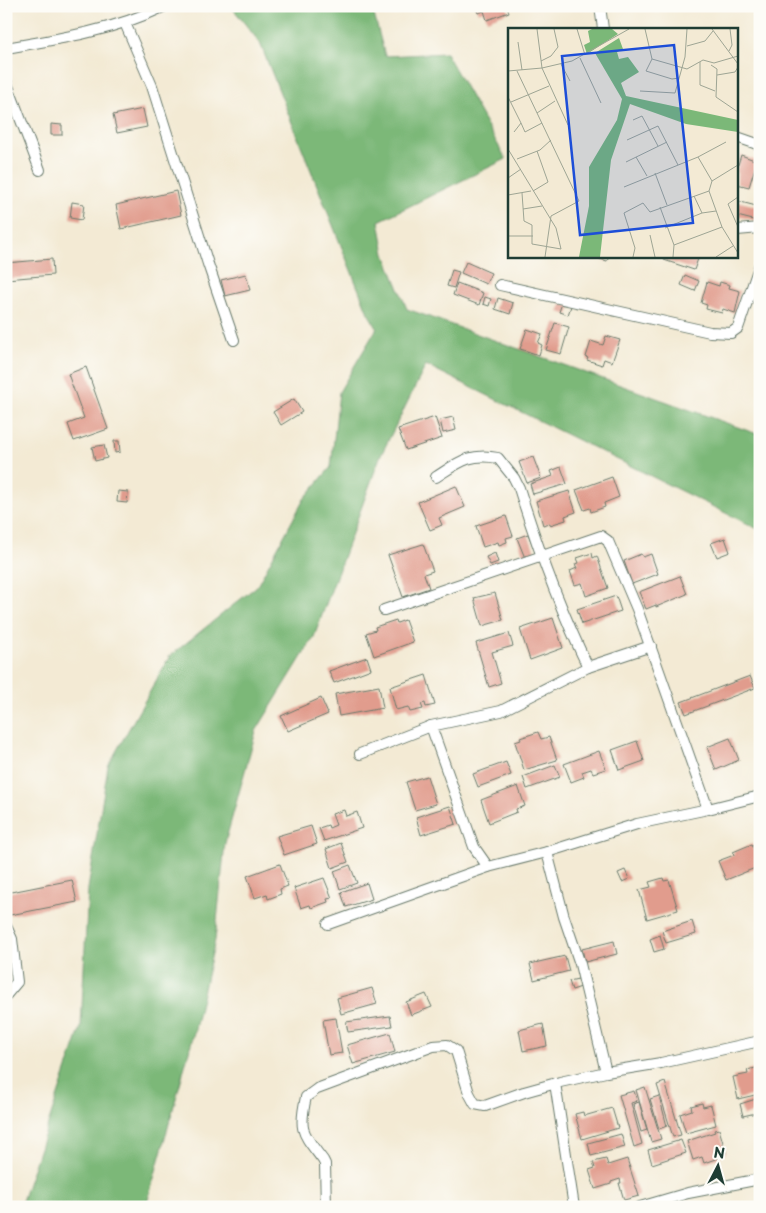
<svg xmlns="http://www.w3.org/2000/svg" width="766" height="1213" viewBox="0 0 766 1213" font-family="'Playpen Sans',sans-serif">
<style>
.forest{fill:#7bb878;stroke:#4d7a56}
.building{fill:#e19c8d}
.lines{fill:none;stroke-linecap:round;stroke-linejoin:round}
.minor-casing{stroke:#697a6c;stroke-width:12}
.minor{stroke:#fff;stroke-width:10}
.inset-road{fill:none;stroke:#9ea594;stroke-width:1}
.view{fill:#1d4ed8;fill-opacity:0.15;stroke:#1d4ed8;stroke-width:2.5}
.inset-edge{fill:none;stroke:#1f3d34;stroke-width:2.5}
</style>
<rect width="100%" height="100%" fill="#fdfcf7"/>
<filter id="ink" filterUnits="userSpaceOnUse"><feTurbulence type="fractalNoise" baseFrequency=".02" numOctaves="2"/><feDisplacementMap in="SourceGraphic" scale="10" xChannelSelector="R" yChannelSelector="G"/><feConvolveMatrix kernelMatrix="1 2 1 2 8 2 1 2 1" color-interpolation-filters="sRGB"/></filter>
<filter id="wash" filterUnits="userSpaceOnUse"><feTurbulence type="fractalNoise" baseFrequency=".0096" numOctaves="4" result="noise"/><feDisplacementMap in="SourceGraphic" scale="20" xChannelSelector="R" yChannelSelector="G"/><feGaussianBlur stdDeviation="1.12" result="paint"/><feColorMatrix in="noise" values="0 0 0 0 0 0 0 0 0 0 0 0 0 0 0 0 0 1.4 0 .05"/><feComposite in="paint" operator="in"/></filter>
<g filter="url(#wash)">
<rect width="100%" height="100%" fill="#f3ead4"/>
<path class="forest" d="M231,6H374L372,7L385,56L446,53L506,159L379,221L385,254L407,309L760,435V530L426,365L380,457L314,637L256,731L225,843L215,940L194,1033L146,1207H20L81,1027L88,889L108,766L170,656L257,586L304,499L331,467L339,392L377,328L368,313L260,43Z"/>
<g id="blocks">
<g class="building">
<path d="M475,6H507L509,12L487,20L484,11L478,13Z"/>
<path d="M143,109L147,127L117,133L113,115Z"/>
<path d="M51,124L62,125V135H51Z"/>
<path d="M741,155L757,161L749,187L737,184V168Z"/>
<path d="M176,191L181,215L121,229L116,205Z"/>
<path d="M737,201L760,207L757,221L737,216Z"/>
<path d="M72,202L84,204L82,220L70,218Z"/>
<path d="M591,256H609L607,261Z"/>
<path d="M665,256H699L694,270L664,260Z"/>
<path d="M52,259L53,275L6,279V263Z"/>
<path d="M466,262L491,273L486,284L461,273Z"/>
<path d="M452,270L459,272L454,288L447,286Z"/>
<path d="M246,274L250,290L225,296L221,280Z"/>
<path d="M685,275L699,281L695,291L681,285Z"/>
<path d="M707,282L719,286L720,282L730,285L729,288L740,291L735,313L723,309L722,313L706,309L707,305L701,303Z"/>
<path d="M457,283L483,293L479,305L453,295Z"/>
<path d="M485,297L491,299L489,306L483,304Z"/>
<path d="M498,298L513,303L510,314L495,309Z"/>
<path d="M562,303L571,306L568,315L559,312Z"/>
<path d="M555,323L569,327L561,354L546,350Z"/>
<path d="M527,329L542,334L538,343L542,345L539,355L520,349Z"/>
<path d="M606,336L620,340L612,362L604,359L602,365L587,360L588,358L586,357L591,341L603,345Z"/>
<path d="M86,367L108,429L74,441L68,424L84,418L68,374Z"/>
<path d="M294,399L302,412L281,425L273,412Z"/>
<path d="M435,417L442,438L406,450L398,429Z"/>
<path d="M453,417L456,430L443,433L440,420Z"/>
<path d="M114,441H119L120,452L115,453Z"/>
<path d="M104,445L107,458L95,461L92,447Z"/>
<path d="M533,457L541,478L527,483L519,462Z"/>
<path d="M561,467L567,484L533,494L530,484L553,476L551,471Z"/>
<path d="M612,477L619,497L604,503L605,507L591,512L590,508L584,510L576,490Z"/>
<path d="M456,486L465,507L439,518L442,525L430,530L418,502Z"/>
<path d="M118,491L128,492L127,503L117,502Z"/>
<path d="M569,491L576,512L565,516L566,520L550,525V523L543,525L536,501Z"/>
<path d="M506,516L513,536L506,538L507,542L499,545L498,542L483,547L476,526Z"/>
<path d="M528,534L536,554L525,558L517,538Z"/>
<path d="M725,538L730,552L717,557L711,543Z"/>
<path d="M423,544L433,571L424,574L429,588L403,597L388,555Z"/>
<path d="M495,553L498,562L490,565L486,557Z"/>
<path d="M592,553L593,558L597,556L608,588L586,596L582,583L575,585L570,571L577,568L575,564L579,563L577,558Z"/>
<path d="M641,554L643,557L651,554L658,574L632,584L624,561Z"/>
<path d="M680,576L687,594L656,607V605L646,609L639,592Z"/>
<path d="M495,593L503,620L482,626L474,598Z"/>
<path d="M616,596L621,611L582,624L577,609Z"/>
<path d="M553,618L563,648L530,660L520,629Z"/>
<path d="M396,620L397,623L405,620L413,642L374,656L366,633L376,630L375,627Z"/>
<path d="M509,633L513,646L492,652L501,683L489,687L476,643Z"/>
<path d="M367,657L371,669L334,683L329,671Z"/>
<path d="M426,675L435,705L426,707L425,703L421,704L423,709L410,712L408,707L396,710L390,687Z"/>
<path d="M750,676L755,688L686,714L681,702Z"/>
<path d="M379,686L383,708L339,716L335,694Z"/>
<path d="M321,698L328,714L288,731L281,716Z"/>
<path d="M538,732L541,739L549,737L557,760L524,770L515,742L521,740L520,738Z"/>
<path d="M730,738L739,760L716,770L707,747Z"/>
<path d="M637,741L644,761L619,770L612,750Z"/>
<path d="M599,751L606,769L593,773L591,769L582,772L584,777L571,782L564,764Z"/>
<path d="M506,762L511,775L478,787L473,774Z"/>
<path d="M555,765L560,777L527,789L523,777Z"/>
<path d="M427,776L436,804L415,810L406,782Z"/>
<path d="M518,786L525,806L516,809L517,812L489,823L481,800Z"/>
<path d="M450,806L456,824L421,835L416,817Z"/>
<path d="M344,810L346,816L357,812L362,828L324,841L319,828L328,825L329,828L336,825L332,814Z"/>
<path d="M311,826L317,844L284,855L277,836Z"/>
<path d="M341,843L348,862L332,868L326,849Z"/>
<path d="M752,844L760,866L726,880L718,861L734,855L733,852Z"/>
<path d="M280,864L288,886L280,889L281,894L268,899L267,894L255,898L247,876Z"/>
<path d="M350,865L357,883L340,889L334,871Z"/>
<path d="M625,870L629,879L622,882L618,873Z"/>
<path d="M324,878L332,898L327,899L328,902L311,908L310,905L301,908L294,888Z"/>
<path d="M663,878L664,881L669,880L678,910L647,919L639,890L651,887L649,882Z"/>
<path d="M72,880L77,902L10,915L6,893Z"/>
<path d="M367,883L372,899L346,907L341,892Z"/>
<path d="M692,921L696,934L666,943L662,931Z"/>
<path d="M660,935L664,949L654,952L650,939Z"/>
<path d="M614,941L617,954L585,962L582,949Z"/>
<path d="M565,956L569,971L534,980L530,964Z"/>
<path d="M578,979L581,987L572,990L569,981Z"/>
<path d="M372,988L377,1004L341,1014L337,998Z"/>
<path d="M426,994L432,1007L411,1015L406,1002Z"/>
<path d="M390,1016L392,1026L348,1032L346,1022Z"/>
<path d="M336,1018L342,1053L329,1055L323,1020Z"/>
<path d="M543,1024L547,1046L523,1051L519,1030Z"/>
<path d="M390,1033L395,1052L353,1064L347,1045Z"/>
<path d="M760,1067V1112L743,1116L740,1104L756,1099L755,1095L738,1099L733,1077L748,1074L747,1070Z"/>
<path d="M665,1082L681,1135L673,1137L657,1085Z"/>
<path d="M645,1087L661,1139L651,1142L636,1090Z"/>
<path d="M634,1091L637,1101L631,1103L642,1144L634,1147L619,1095Z"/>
<path d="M659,1096L667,1126L659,1129L650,1099Z"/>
<path d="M639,1102L647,1130L641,1132L633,1104Z"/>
<path d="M702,1103L703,1107L711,1105L716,1125L686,1133L680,1114L692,1110L691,1106Z"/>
<path d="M612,1108L618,1128L582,1139L575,1114L583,1112L584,1116Z"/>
<path d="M719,1129L726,1153L720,1155L721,1157L704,1163L702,1157L693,1160L687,1141L715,1132L714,1130Z"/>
<path d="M621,1134L625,1147L591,1156L588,1143Z"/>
<path d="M681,1140L686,1153L652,1164L648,1150Z"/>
<path d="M606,1159L608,1165L627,1159L639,1196L624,1200L619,1183H621L620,1179L611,1182V1184L595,1189L589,1170L595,1168L593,1162Z"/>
</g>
</g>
</g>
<g filter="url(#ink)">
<use href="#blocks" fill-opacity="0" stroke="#697a6c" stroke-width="1"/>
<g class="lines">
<g class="minor-casing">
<g id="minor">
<path d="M600,6L603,29"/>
<path d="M125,23L152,86L208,264L234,340"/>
<path d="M6,48C60,39 115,30 165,6"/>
<path d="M6,81L40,170"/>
<path d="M737,137L760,145"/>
<path d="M737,230L760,228"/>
<path d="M500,285L710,332L731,333L738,328L760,264"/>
<path d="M436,477C458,463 470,452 498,458L514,478L519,488C538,549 560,609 588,667"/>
<path d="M384,610L601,536L608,541L637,609L708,809"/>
<path d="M431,726L474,847L488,867"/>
<path d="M360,754L431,726L501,711L588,667L651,646"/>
<path d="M547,852L564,917L580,964L606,1072"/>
<path d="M328,924L488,867L547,852L637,824L708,809L760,796"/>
<path d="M6,926L12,939L17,982L6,995"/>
<path d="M555,1083L574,1207"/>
<path d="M326,1207L325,1164L323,1160C303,1133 298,1132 306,1097L317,1089L433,1046L447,1045L456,1051L469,1093L475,1104L485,1106L524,1092L560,1082L606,1072L661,1063L760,1041"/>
<path d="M640,1207L688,1193L760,1179"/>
</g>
</g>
<use href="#minor" class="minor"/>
</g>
</g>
<g transform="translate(508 28)">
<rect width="230" height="230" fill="#f3ead4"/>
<path d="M84,1H104L110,6L79,26L76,17L82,14L80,3ZM111,10L115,21L109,24L111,31L120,29L131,44L113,55L118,68L230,92V104L178,96L122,76L103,132L92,229H71L81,178V139L109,92L114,71L87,25Z" fill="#7bb878"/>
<path class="inset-road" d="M29,1L34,40L60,97M69,1L77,27M137,1L144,31L138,43L164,51L171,50M204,1L230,36M10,14L14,42M179,18L197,13L205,3M221,23L224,17L222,1M72,30L93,75M144,31L179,41L195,32L206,35L230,28M33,33L43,28L50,19L46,1M192,34V57L207,63M53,36L62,53M203,37L209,41L208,69L230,84M0,43L34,40L64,33L121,1M9,43L71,173L43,188L37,229M209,47L227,44L230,39M132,63L167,65L177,29L179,1M0,69L13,95L6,104M3,74L41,58M29,85L47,73M125,92L134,88L150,118M13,95L17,104L34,95M119,112L150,98L170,137M0,121L48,200L53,221L24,216V197L16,193L14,165M128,129L139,148M190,129L204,153M9,131L32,122L43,112M118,134L159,114M230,137L204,153L201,163L214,199L230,225M147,145L159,177M0,150L13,141M116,159L190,129L218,114M25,163L40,154L29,123M0,167L23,163M186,168L194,185M230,169L220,176L230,199M152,179L166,217M15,181L34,178M157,200L194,185L208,183M142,207L147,229M0,208H25M125,229L127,220L116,185L135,175L142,184L201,163M165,229L166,217L214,199M208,229L225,218"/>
<path class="view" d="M166,17L185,195L72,207L54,28Z"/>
<rect width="230" height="230" class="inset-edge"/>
</g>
<rect width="766" height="1213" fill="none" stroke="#fdfcf7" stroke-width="25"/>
<g transform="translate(718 1166) rotate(6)" stroke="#fdfcf7" stroke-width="4" paint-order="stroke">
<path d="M0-4L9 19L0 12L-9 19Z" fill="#1f3d34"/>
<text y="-8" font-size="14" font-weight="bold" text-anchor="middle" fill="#1f3d34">N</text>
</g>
</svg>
